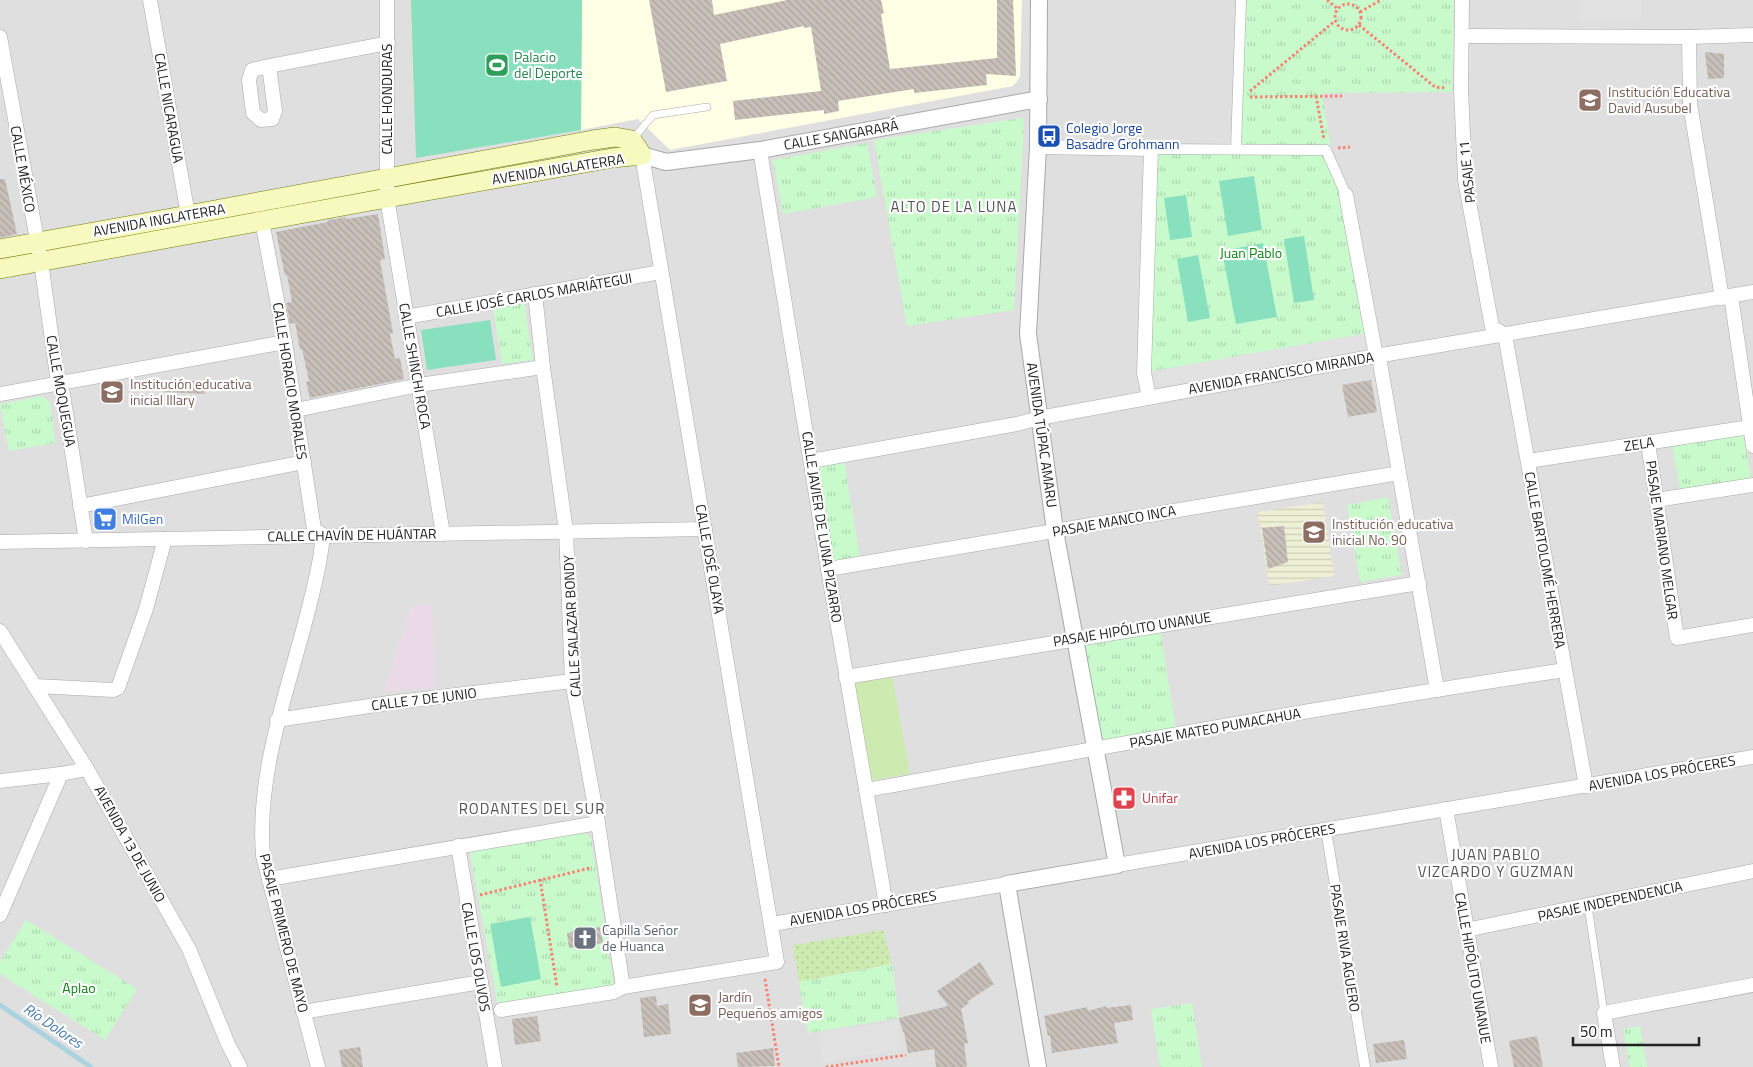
<svg xmlns="http://www.w3.org/2000/svg" width="1753" height="1067" viewBox="0 0 1753 1067" font-family="'Titillium Web',sans-serif">
<style>
.residential{fill:#e0dfdf}
.industrial{fill:#ebdbe8}
.education{fill:#ffffe5}
.farmland{fill:url(#farmland-rules)}
.grass{fill:url(#grass-dots)}
.park{fill:url(#park-tufts)}
.garden{fill:#cdebb0}
.pitch{fill:#88e0be}
.parking{fill:#e2e2e2}
.lines{fill:none;stroke-linecap:round;stroke-linejoin:round}
.stream{stroke:#aad3df;stroke-width:5}
.building{fill:url(#building-back-hatch)}
.service-casing{stroke:#a9a9a9;stroke-width:8}
.pedestrian-casing{stroke:#a9a9a9;stroke-width:11}
.minor-casing{stroke:#a9a9a9;stroke-width:15}
.tertiary-casing{stroke:#a9a9a9;stroke-width:18}
.secondary-casing{stroke:#707d05;stroke-width:20}
.path{stroke:#fa8072;stroke-width:3;stroke-dasharray:2.5 2.5;stroke-linecap:butt}
.service{stroke:#fff;stroke-width:7}
.pedestrian{stroke:#fff;stroke-width:10}
.minor{stroke:#fff;stroke-width:14}
.tertiary{stroke:#fff;stroke-width:16}
.secondary{stroke:#f7fabf;stroke-width:19}
.labels{text-anchor:middle;stroke-width:4.5;stroke-linejoin:round;paint-order:stroke}
.leisure-label{font-size:14px;fill:#27864d;stroke:#fff;text-anchor:start}
.education-label{font-size:14px;fill:#785e54;stroke:#fff;text-anchor:start}
.street-label{font-size:14px;fill:#222;stroke:#fff}
.transit-label{font-size:14px;fill:#164399;stroke:#fff;text-anchor:start}
.park-label{font-size:14px;fill:#0c8416;stroke:#fff}
.shop-label{font-size:14px;fill:#366cbe;stroke:#fff;text-anchor:start}
.health-label{font-size:14px;fill:#be3a42;stroke:#fff;text-anchor:start}
.worship-label{font-size:14px;fill:#5b616d;stroke:#fff;text-anchor:start}
.neighbourhood-label{font-size:15px;letter-spacing:1px;fill:#555;stroke:#fff}
.water-label{font-size:15px;font-style:italic;fill:#4a7aab;stroke:#fff}
</style>
<defs>
<pattern id="farmland-rules" width="6" height="5" patternUnits="userSpaceOnUse" patternTransform="scale(1.25)"><rect width="6" height="5" fill="#eef0d5"/><path d="M0 2.5h6" fill="none" stroke="#ccceb7"/></pattern>
<pattern id="grass-dots" width="8" height="8" patternUnits="userSpaceOnUse" patternTransform="scale(1.25)"><rect width="8" height="8" fill="#cdebb0"/><path d="M2 2h.1M6 6h.1" fill="none" stroke="#b0c997" stroke-width="1.8" stroke-linecap="round"/></pattern>
<pattern id="park-tufts" width="24" height="20" patternUnits="userSpaceOnUse" patternTransform="scale(1.25)"><rect width="24" height="20" fill="#c8facc"/><path d="M3 7l-1-3M5 7V3M7 7l1-3M15 17l-1-3M17 17v-4M19 17l1-3" fill="none" stroke="#acd6af"/></pattern>
<pattern id="building-back-hatch" width="6" height="6" patternUnits="userSpaceOnUse" patternTransform="scale(1.25)"><rect width="6" height="6" fill="#c7bfb8"/><path d="M-1 5l2 2M0 0l6 6M5-1l2 2" fill="none" stroke="#aba49e"/></pattern>
</defs>
<rect width="100%" height="100%" fill="#f2efe9"/>
<rect class="residential" x="0" y="0" width="1753" height="1067"/>
<path class="industrial" d="M432,603L434,688L384,691L411,606Z"/>
<path class="education" d="M582,0H1022L1020,77L1013,86L670,150L638,119L581,130Z"/>
<path class="farmland" d="M1323,502L1334,576L1269,586L1258,512Z"/>
<path class="grass" d="M883,930L892,964L799,982L793,945Z"/>
<g class="park">
<path d="M1245,0H1454L1452,92L1322,93L1330,143L1368,333L1148,372L1155,148L1239,149Z"/>
<path d="M1021,118L1024,122L1014,310L907,326L874,140Z"/>
<path d="M867,143L877,197L783,214L773,160Z"/>
<path d="M524,303L533,360L502,364L493,308Z"/>
<path d="M42,396L50,402L55,443L9,451L0,404Z"/>
<path d="M1743,433L1751,478L1680,489L1672,444Z"/>
<path d="M844,460L860,558L833,562L817,465Z"/>
<path d="M1388,497L1402,575L1360,582L1347,505Z"/>
<path d="M1160,630L1176,729L1101,742L1084,642Z"/>
<path d="M586,833L591,838L614,986L498,1006L470,852Z"/>
<path d="M26,920L137,989L105,1040L0,974V962Z"/>
<path d="M892,964L899,1018L808,1033L799,982Z"/>
<path d="M1192,1003L1202,1067H1160L1151,1009Z"/>
<path d="M1640,1026L1647,1067H1630L1623,1029Z"/>
</g>
<path class="garden" d="M892,675L910,774L872,780L854,681Z"/>
<g class="pitch">
<path d="M411,0H582L581,130L416,158Z"/>
<path d="M1254,176L1262,230L1228,236L1219,181Z"/>
<path d="M1186,195L1192,237L1170,240L1164,198Z"/>
<path d="M1304,236L1314,300L1294,303L1284,239Z"/>
<path d="M1263,243L1277,317L1236,324L1222,251Z"/>
<path d="M1198,255L1210,318L1188,322L1177,259Z"/>
<path d="M490,320L496,360L427,370L421,330Z"/>
<path d="M530,917L541,979L501,987L490,924Z"/>
</g>
<g class="parking">
<rect x="1578" y="0" width="63" height="19"/>
<path d="M1368,333L1371,349L1151,388L1148,372Z"/>
<path d="M897,1021L902,1049L823,1062L818,1033Z"/>
</g>
<g class="lines">
<path class="stream" d="M0,1005L91,1067"/>
</g>
<g class="building">
<path d="M649,0H712L714,15L787,0H881L884,13L881,14L890,69L997,58V0H1013L1016,76L986,74L987,85L914,93V89L838,101L839,111L824,114V110L735,120L733,101L821,91L811,27L804,28V26L720,44L727,81L666,92Z"/>
<path d="M1705,52L1724,54V78L1708,79Z"/>
<path d="M0,179H5L17,234L0,238Z"/>
<path d="M378,214L385,259L380,260L393,333L390,334L395,359L400,358L404,379L310,398L306,382L309,381L302,349H300L295,323L290,324L286,303L292,302L287,275L285,276L276,232L328,222L327,220L337,219L345,217L346,219Z"/>
<path d="M1371,380L1377,412L1348,417L1342,385Z"/>
<path d="M163,381H200L205,394L163,392Z"/>
<path d="M1284,526L1288,562L1268,569L1262,528Z"/>
<path d="M600,927L603,943L569,948L567,933Z"/>
<path d="M980,962L994,984L968,1001L969,1003L961,1009L968,1043L964,1044L967,1067H936L934,1049L908,1053L904,1032H903L899,1018L948,1006L937,991Z"/>
<path d="M656,996L657,1006L668,1004L671,1034L644,1037L640,998Z"/>
<path d="M1131,1005L1133,1020L1114,1023L1118,1043L1052,1053L1050,1035L1048,1036L1044,1016L1087,1007L1088,1011L1106,1006V1008Z"/>
<path d="M537,1016L541,1041L515,1045L512,1019Z"/>
<path d="M1537,1036L1543,1067H1514L1509,1041Z"/>
<path d="M1404,1040L1407,1059L1376,1063L1373,1044Z"/>
<path d="M360,1047L363,1067H342L339,1050Z"/>
<path d="M773,1048L775,1066L738,1067L736,1053Z"/>
</g>
<g class="lines">
<g class="service-casing">
<g id="service">
<path d="M633,139L653,115L707,107"/>
<path d="M1588,906L1604,1013"/>
</g>
</g>
<g class="pedestrian-casing">
<g id="pedestrian">
<path d="M1236,148L1241,0"/>
<path d="M1151,149L1326,150L1346,195"/>
<path d="M1326,830L1365,1067"/>
</g>
</g>
<g class="minor-casing">
<g id="minor">
<path d="M150,0L188,215"/>
<path d="M387,0V198L443,534"/>
<path d="M1462,0L1461,89L1465,180L1492,327L1505,335L1586,786"/>
<path d="M1463,36L1689,37L1753,35"/>
<path d="M0,37L41,262L58,383L63,394L86,541"/>
<path d="M1689,37L1690,104L1722,298"/>
<path d="M269,66L275,111L272,119L261,120L253,113L249,80L252,70L269,66L388,43"/>
<path d="M1038,147L1151,149L1144,373L1149,397"/>
<path d="M760,150L828,569L886,905"/>
<path d="M1346,195L1376,356L1380,363L1437,690"/>
<path d="M262,221L285,342L314,529L323,535C321,559 316,580 310,603C290,686 256,769 263,856L318,1067"/>
<path d="M535,294L543,367L566,531L572,681L598,823L623,987"/>
<path d="M1731,296L1753,446"/>
<path d="M406,317L661,272"/>
<path d="M0,394L285,342"/>
<path d="M296,410L419,385L543,367"/>
<path d="M1648,443L1677,638L1753,625"/>
<path d="M811,461L1017,424L1039,418L1376,356L1753,292"/>
<path d="M1528,461L1750,427"/>
<path d="M1656,500L1753,485"/>
<path d="M80,506L304,462"/>
<path d="M0,542L705,529"/>
<path d="M828,569L1399,473"/>
<path d="M0,631L87,769L189,949L228,1044L240,1067"/>
<path d="M846,677L1419,583"/>
<path d="M35,686L113,690L118,688L146,609L165,539"/>
<path d="M277,720L389,703L572,681"/>
<path d="M0,781L61,774L87,769"/>
<path d="M866,790C1098,748 1331,705 1565,670"/>
<path d="M1446,809L1491,1067"/>
<path d="M458,846L495,1067"/>
<path d="M1117,865L1753,757"/>
<path d="M269,879L598,823"/>
<path d="M0,915L61,774"/>
<path d="M772,924L1007,884"/>
<path d="M1466,930L1753,871"/>
<path d="M501,1010L614,992L623,987L777,962L642,155"/>
<path d="M303,1012L481,982"/>
<path d="M1613,1067L1604,1013L1753,985"/>
</g>
</g>
<g class="tertiary-casing">
<g id="tertiary">
<path d="M642,155L666,162L760,150L1039,99"/>
<path d="M1038,1067L1007,884L1117,865L1055,531L1028,334L1038,147L1039,0"/>
</g>
</g>
<g class="secondary-casing">
<path id="secondary" d="M0,249L188,215L593,140L615,137L632,140L642,155L612,158L387,198L0,269"/>
</g>
<g class="path">
<path d="M1327,0L1337,8"/>
<circle cx="1348" cy="17" r="13"/>
<path d="M1360,12L1381,0"/>
<path d="M1359,25L1435,87L1446,88"/>
<path d="M1250,91L1335,21"/>
<path d="M1316,96L1324,139"/>
<path d="M1250,97L1342,96"/>
<path d="M1338,148L1350,147"/>
<path d="M540,879L557,987"/>
<path d="M480,895L590,868"/>
<path d="M765,979L779,1067"/>
<path d="M826,1067L906,1055"/>
</g>
<use href="#service" class="service"/>
<use href="#pedestrian" class="pedestrian"/>
<use href="#minor" class="minor"/>
<use href="#tertiary" class="tertiary"/>
<use href="#secondary" class="secondary"/>
</g>
<defs>
<g id="stadium-square" transform="scale(1.25)"><rect x="-9" y="-9" width="18" height="18" rx="4" fill="#2e9e5b" stroke="#fff"/><path d="M0-5a6.5 5 0 1 0 0 10a6.5 5 0 1 0 0-10ZM-3.5-1.8h7v3.6h-7Z" fill="#fff"/></g>
<g id="school-square" transform="scale(1.25)"><rect x="-9" y="-9" width="18" height="18" rx="4" fill="#8d6e63" stroke="#fff"/><path d="M0-5L7-2L0 1L-7-2ZM-4 1L0 2.5L4 1V4Q0 6-4 4Z" fill="#fff"/></g>
<g id="bus-square" transform="scale(1.25)"><rect x="-9" y="-9" width="18" height="18" rx="4" fill="#1a4fb4" stroke="#fff"/><path d="M-5-6H5V4H4V6H2V4H-2V6H-4V4H-5ZM-3.5-4V0h7V-4ZM-3.5 1.2v1.5H-2V1.2ZM2 1.2v1.5H3.5V1.2Z" fill="#fff"/></g>
<g id="supermarket-square" transform="scale(1.25)"><rect x="-9" y="-9" width="18" height="18" rx="4" fill="#3f7fe0" stroke="#fff"/><path d="M-6-5.5h2.5l.6 2H6L4.5 2H-2.5L-4.4-4H-6ZM-1.5 3.2a1.3 1.3 0 1 0 .1 0ZM3 3.2a1.3 1.3 0 1 0 .1 0Z" fill="#fff"/></g>
<g id="pharmacy-square" transform="scale(1.25)"><rect x="-9" y="-9" width="18" height="18" rx="4" fill="#e0444e" stroke="#fff"/><path d="M-2-6h4v4h4v4h-4v4h-4v-4h-4v-4h4Z" fill="#fff"/></g>
<g id="church-square" transform="scale(1.25)"><rect x="-9" y="-9" width="18" height="18" rx="4" fill="#6b7280" stroke="#fff"/><path d="M-1.2-6h2.4v3.5h3.3v2.4h-3.3V6h-2.4V-.1h-3.3v-2.4h3.3Z" fill="#fff"/></g>
</defs>
<g fill-rule="evenodd">
<use href="#stadium-square" x="497" y="65"/>
<use href="#school-square" x="1590" y="100"/>
<use href="#bus-square" x="1049" y="136"/>
<use href="#school-square" x="112" y="392"/>
<use href="#supermarket-square" x="105" y="519"/>
<use href="#school-square" x="1314" y="532"/>
<use href="#pharmacy-square" x="1124" y="798"/>
<use href="#church-square" x="585" y="938"/>
<use href="#school-square" x="700" y="1005"/>
</g>
<g class="labels">
<g class="leisure-label">
<text x="514" y="62">Palacio<tspan x="514" dy="16">del Deporte</tspan></text>
</g>
<g class="education-label">
<text x="1608" y="97">Institución Educativa<tspan x="1608" dy="16">David Ausubel</tspan></text>
<text x="130" y="389">Institución educativa<tspan x="130" dy="16">inicial Illary</tspan></text>
<text x="1332" y="529">Institución educativa<tspan x="1332" dy="16">inicial No. 90</tspan></text>
<text x="718" y="1002">Jardín<tspan x="718" dy="16">Pequeños amigos</tspan></text>
</g>
<g class="street-label">
<text transform="translate(387 99) rotate(-90)" y="5">CALLE HONDURAS</text>
<text transform="translate(169 108) rotate(80)" y="5">CALLE NICARAGUA</text>
<text transform="translate(841 135) rotate(-10)" y="5">CALLE SANGARARÁ</text>
<text transform="translate(23 169) rotate(80)" y="5">CALLE MÉXICO</text>
<text transform="translate(558 169) rotate(-9)" y="5">AVENIDA INGLATERRA</text>
<text transform="translate(1467 172) rotate(-96)" y="5">PASAJE 11</text>
<text transform="translate(159 220) rotate(-10)" y="5">AVENIDA INGLATERRA</text>
<text transform="translate(534 295) rotate(-10)" y="5">CALLE JOSÉ CARLOS MARIÁTEGUI</text>
<text transform="translate(415 366) rotate(80)" y="5">CALLE SHINCHI ROCA</text>
<text transform="translate(1281 373) rotate(-10)" y="5">AVENIDA FRANCISCO MIRANDA</text>
<text transform="translate(290 381) rotate(81)" y="5">CALLE HORACIO MORALES</text>
<text transform="translate(61 391) rotate(80)" y="5">CALLE MOQUEGUA</text>
<text transform="translate(1042 435) rotate(82)" y="5">AVENIDA TÚPAC AMARU</text>
<text transform="translate(1639 444) rotate(-9)" y="5">ZELA</text>
<text transform="translate(1114 521) rotate(-10)" y="5">PASAJE MANCO INCA</text>
<text transform="translate(822 527) rotate(81)" y="5">CALLE JAVIER DE LUNA PIZARRO</text>
<text transform="translate(352 535) rotate(-1)" y="5">CALLE CHAVÍN DE HUÁNTAR</text>
<text transform="translate(1662 540) rotate(82)" y="5">PASAJE MARIANO MELGAR</text>
<text transform="translate(710 559) rotate(80)" y="5">CALLE JOSÉ OLAYA</text>
<text transform="translate(1545 560) rotate(80)" y="5">CALLE BARTOLOMÉ HERRERA</text>
<text transform="translate(572 626) rotate(-93)" y="5">CALLE SALAZAR BONDY</text>
<text transform="translate(1132 629) rotate(-9)" y="5">PASAJE HIPÓLITO UNANUE</text>
<text transform="translate(424 699) rotate(-7)" y="5">CALLE 7 DE JUNIO</text>
<text transform="translate(1215 728) rotate(-10)" y="5">PASAJE MATEO PUMACAHUA</text>
<text transform="translate(1662 773) rotate(-10)" y="5">AVENIDA LOS PRÓCERES</text>
<text transform="translate(1262 841) rotate(-10)" y="5">AVENIDA LOS PRÓCERES</text>
<text transform="translate(130 844) rotate(61)" y="5">AVENIDA 13 DE JUNIO</text>
<text transform="translate(1610 901) rotate(-12)" y="5">PASAJE INDEPENDENCIA</text>
<text transform="translate(863 908) rotate(-10)" y="5">AVENIDA LOS PRÓCERES</text>
<text transform="translate(284 933) rotate(76)" y="5">PASAJE PRIMERO DE MAYO</text>
<text transform="translate(1345 948) rotate(81)" y="5">PASAJE RIVA AGUERO</text>
<text transform="translate(476 957) rotate(80)" y="5">CALLE LOS OLIVOS</text>
<text transform="translate(1473 968) rotate(80)" y="5">CALLE HIPÓLITO UNANUE</text>
</g>
<g class="transit-label">
<text x="1066" y="133">Colegio Jorge<tspan x="1066" dy="16">Basadre Grohmann</tspan></text>
</g>
<g class="park-label">
<text x="1251" y="258">Juan Pablo</text>
<text x="79" y="993">Aplao</text>
</g>
<g class="shop-label">
<text x="122" y="524">MilGen</text>
</g>
<g class="health-label">
<text x="1142" y="803">Unifar</text>
</g>
<g class="worship-label">
<text x="602" y="935">Capilla Señor<tspan x="602" dy="16">de Huanca</tspan></text>
</g>
<g class="neighbourhood-label">
<text x="954" y="212">ALTO DE LA LUNA</text>
<text x="532" y="814">RODANTES DEL SUR</text>
<text x="1496" y="860">JUAN PABLO<tspan x="1496" dy="17">VIZCARDO Y GUZMAN</tspan></text>
</g>
<g class="water-label">
<text transform="translate(53 1026) rotate(34)" y="5">Río Dolores</text>
</g>
</g>
<path d="M1573 1037v8h126v-8" fill="none" stroke="#222222" stroke-width="2.5"/>
<text x="1580" y="1037" font-size="15" fill="#222222" stroke="#ffffff" stroke-width="4" paint-order="stroke">50 m</text>
</svg>
